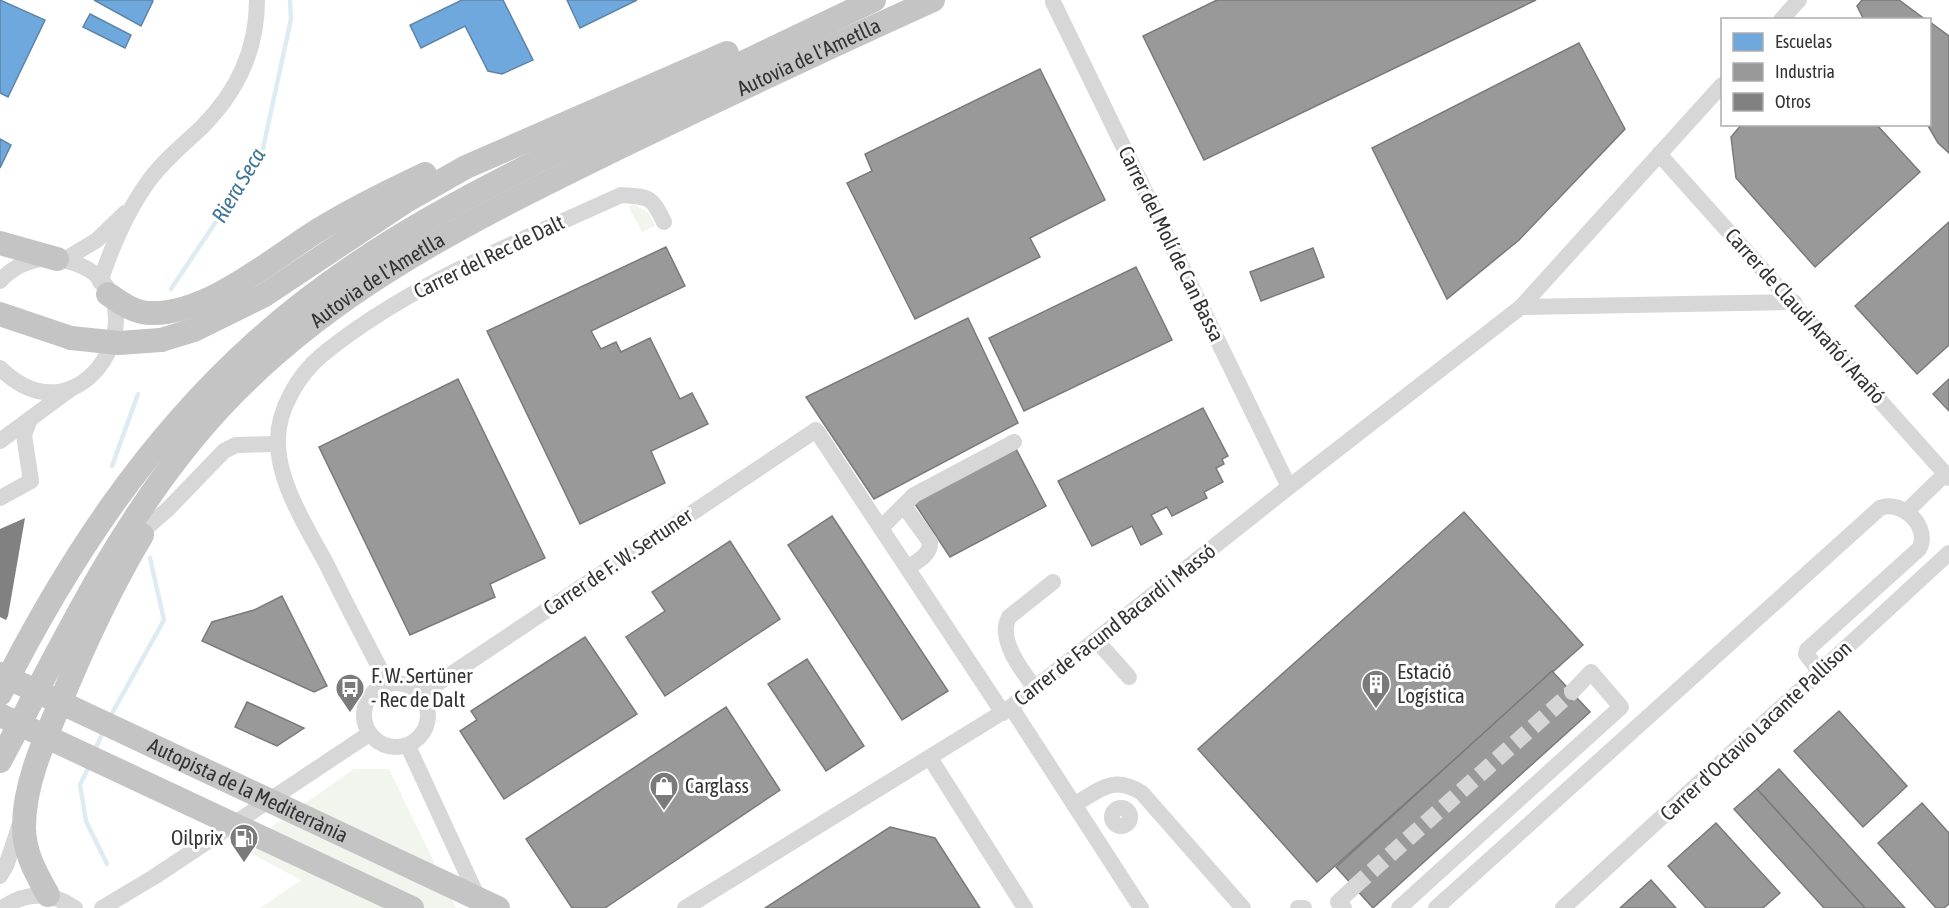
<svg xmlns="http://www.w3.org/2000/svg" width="1949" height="908" viewBox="0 0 1949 908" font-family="'Asap Condensed',sans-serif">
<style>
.green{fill:#f1f5ed}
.schools{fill:#6fa8dc;stroke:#5d85a9;stroke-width:1.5}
.industry{fill:#999;stroke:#7a7a7a;stroke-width:1.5}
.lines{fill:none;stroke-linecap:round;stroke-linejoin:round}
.stream{stroke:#ddebf3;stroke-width:4.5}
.building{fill:#818181}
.minor-tunnel{stroke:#d6d6d6;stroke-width:16;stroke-dasharray:16 8;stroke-linecap:butt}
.minor{stroke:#d7d7d7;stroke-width:16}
.highway{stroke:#c4c4c4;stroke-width:24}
.highway-bridge{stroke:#c4c4c4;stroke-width:24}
.labels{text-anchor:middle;stroke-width:6;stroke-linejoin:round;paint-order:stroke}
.street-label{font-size:21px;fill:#333;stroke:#fff}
.poi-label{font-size:21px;fill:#333;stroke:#fff;text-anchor:start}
.water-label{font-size:22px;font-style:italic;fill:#3f7597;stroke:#fff}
</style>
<rect width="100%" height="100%" fill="#fff"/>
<g class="green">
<path d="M635,205L649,213L655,226L642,232L628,206Z"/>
<path d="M354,769H389L456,908H260L301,880L241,848Z"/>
</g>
<g class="schools">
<path d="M0,0L45,20L8,97L0,93Z"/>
<path d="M94,0H151L153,1L141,26Z"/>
<path d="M462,0H503L533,60L502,74L488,71L465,26L421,48L410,25Z"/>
<path d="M567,0H637L580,28Z"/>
<path d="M90,14L131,35L125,48L83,27Z"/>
<path d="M0,139L11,145L0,168Z"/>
</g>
<g class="industry">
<path d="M1217,0H1536L1204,160L1143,36Z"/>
<path d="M1862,0H1899L1926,20H1864L1857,6Z"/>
<path d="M1930,22L1949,36V153L1938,143L1927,124H1930Z"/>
<path d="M1579,43L1625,129L1519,240L1447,299L1372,148Z"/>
<path d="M1040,69L1105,200L1030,238L1040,257L915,319L847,183L872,171L865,154Z"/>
<path d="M1742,124H1876L1920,172L1815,267L1736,178L1731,137Z"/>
<path d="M1949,222V345L1917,374L1855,306Z"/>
<path d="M666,247L685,286L591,331L601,349L616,342L621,352L650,338L680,399L692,393L708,424L651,451L665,483L580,524L487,331Z"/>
<path d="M1313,248L1324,277L1261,301L1250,272Z"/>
<path d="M1136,267L1172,340L1024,411L989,338Z"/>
<path d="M968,318L1018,423L874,499L806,397Z"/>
<path d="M458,379L545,558L490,584L495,597L410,635L319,447Z"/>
<path d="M1949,379V411L1933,394Z"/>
<path d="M1203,408L1228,456L1222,459L1224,464L1216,468L1223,482L1204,492L1207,498L1172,516L1167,507L1151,515L1162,534L1141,545L1132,526L1092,546L1058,481Z"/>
<path d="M1015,447L1046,506L950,557L913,501Z"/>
<path d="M1464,512L1583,645L1317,882L1198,749Z"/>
<path d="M832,516L948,691L902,720L788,545Z"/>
<path d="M730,541L780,619L665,696L626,637L665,611L652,592Z"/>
<path d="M282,596L327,686L314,692L202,641L212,622L254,610Z"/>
<path d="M585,637L637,714L504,799L460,731L477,720L471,711Z"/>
<path d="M807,659L864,746L826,771L768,684Z"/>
<path d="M1552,671L1590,712L1373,908L1336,867Z"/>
<path d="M247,702L304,728L277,746L235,727Z"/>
<path d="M726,707L780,790L605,908H572L526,839Z"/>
<path d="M1839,711L1907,786L1863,827L1794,751Z"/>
<path d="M1779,769L1905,908H1865L1757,789Z"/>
<path d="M1757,789L1865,908H1824L1734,809Z"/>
<path d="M1922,803L1949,833V904L1944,908H1936L1878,843Z"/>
<path d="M1716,823L1780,893L1763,908H1706L1668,866Z"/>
<path d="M890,827L935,838L980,908H765Z"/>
<path d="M1651,880L1676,908H1620Z"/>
</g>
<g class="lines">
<g class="stream">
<path d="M171,289L262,153L291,19L290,0"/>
<path d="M112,466L138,394"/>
<path d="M110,717L164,620L150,558"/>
<path d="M94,752L104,730"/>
<path d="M89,766L80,785L86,821L107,864"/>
</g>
</g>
<path class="building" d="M25,518L8,616L6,620L0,617V529Z"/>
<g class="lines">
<path class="minor-tunnel" d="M1354,887L1572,692"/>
<g class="minor">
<path d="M1053,2L1289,487"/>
<path d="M1781,20L1799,0"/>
<path d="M1659,154L1949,478"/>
<path d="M64,260L97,240L125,213"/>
<path d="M0,281C15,264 39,255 62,260C175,282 89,455 0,368"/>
<path d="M100,282C111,249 127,211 148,182C163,161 183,145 202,127C237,92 257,50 257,0"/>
<path d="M1521,307L1794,302"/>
<path d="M0,441L72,388"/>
<path d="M0,498L31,481L24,435L30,419"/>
<path d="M904,506L930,542C931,555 917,561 908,568"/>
<path d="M1906,512L1945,474"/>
<path d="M881,528L914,495L1014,442"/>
<path d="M145,529L168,509L224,451L236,445L277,444"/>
<path d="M1096,640L1129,677"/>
<circle cx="396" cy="715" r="32"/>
<path d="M388,684C367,644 346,604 326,563C307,528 278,483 278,442C277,411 298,375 322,355C410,283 519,242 621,195C649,197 651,195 664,222"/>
<path d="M1035,688C1022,671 997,639 1009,617L1053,582"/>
<path d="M420,695L816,430L1003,713"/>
<path d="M1011,707L1141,908"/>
<path d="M408,746L479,900"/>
<path d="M930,758L1025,908"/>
<path d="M1074,805C1101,789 1113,775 1142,793L1243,908"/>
<circle cx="1121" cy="817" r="9"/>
<path d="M0,876L6,866L20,824"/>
<path d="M2,908C26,892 50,891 75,908"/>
<path d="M102,908L154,877L369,734"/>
<path d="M685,908L1011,707L1289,487L1521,307L1722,85"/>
<path d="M1298,908H1304"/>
<path d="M1344,908L1338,902L1354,887"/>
<path d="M1399,908L1621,707L1591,672L1572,692"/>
<path d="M1436,908L1880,508C1902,499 1931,527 1919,549L1807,650L1806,654L1820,672"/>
<path d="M1563,908L1949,553"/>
</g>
<g class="highway">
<path d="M0,243L57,259"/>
<path d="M108,294C121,303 133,312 149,313C207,316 273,258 320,229C354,208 389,191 425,174"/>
<path d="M0,314L71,338"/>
<path d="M161,340L194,330L263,296L406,201L466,167L727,53"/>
<path d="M0,694C66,563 146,441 256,342C363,245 491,183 619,122C704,81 789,41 874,0"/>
<path id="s1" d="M0,761C60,649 114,533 196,435C309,299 461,225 616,149C721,98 827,48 933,0"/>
<path d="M48,895C36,873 24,853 24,827C24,786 42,745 58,708C82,649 109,590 142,535"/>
</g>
<g class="highway-bridge">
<path d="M71,338L119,343L161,340"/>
<path id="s2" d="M0,674L498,908"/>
<path d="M0,715L412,908"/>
</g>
</g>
<defs>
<g id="building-pin" transform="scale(1.5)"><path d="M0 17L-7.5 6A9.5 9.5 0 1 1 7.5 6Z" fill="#7a7a7a" stroke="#fff"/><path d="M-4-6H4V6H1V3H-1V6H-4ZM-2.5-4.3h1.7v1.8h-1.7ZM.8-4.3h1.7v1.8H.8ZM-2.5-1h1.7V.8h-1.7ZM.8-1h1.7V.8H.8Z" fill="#fff"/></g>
<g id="bus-pin" transform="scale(1.5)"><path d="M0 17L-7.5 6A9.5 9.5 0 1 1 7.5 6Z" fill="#7a7a7a" stroke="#fff"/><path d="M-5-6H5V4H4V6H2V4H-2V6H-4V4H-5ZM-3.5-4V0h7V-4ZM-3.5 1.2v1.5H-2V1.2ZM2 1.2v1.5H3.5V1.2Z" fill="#fff"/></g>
<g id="shop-pin" transform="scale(1.5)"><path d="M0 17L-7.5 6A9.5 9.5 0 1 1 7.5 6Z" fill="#7a7a7a" stroke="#fff"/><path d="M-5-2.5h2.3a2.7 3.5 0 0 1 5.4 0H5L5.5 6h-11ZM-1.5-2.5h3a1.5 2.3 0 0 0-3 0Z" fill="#fff"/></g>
<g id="fuel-pin" transform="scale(1.5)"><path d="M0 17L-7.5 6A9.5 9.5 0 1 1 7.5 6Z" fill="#7a7a7a" stroke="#fff"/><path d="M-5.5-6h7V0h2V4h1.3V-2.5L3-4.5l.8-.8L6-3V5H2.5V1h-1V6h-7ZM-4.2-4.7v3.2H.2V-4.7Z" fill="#fff"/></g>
</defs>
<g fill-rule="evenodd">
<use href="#building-pin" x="1376" y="684"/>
<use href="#bus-pin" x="350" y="688"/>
<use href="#shop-pin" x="664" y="786"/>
<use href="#fuel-pin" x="244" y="838"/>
</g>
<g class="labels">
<g class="street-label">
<text dy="7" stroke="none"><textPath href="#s1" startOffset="1107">Autovia de l'Ametlla</textPath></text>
<text transform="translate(1171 244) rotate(64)" y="7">Carrer del Molí de Can Bassa</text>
<text transform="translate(489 257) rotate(-26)" y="7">Carrer del Rec de Dalt</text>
<text dy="7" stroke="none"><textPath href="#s1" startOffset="621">Autovia de l'Ametlla</textPath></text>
<text transform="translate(1805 316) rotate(48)" y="7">Carrer de Claudi Arañó i Arañó</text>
<text transform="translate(618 562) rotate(-34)" y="7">Carrer de F. W. Sertuner</text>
<text transform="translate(1115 625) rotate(-38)" y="7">Carrer de Facund Bacardí i Massó</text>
<text transform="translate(1756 731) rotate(-43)" y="7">Carrer d'Octavio Lacante Pallison</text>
<text dy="7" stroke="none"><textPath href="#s2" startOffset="274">Autopista de la Mediterrània</textPath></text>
</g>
<g class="poi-label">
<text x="1397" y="679">Estació<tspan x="1397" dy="24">Logística</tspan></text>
<text x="371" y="683">F. W. Sertüner<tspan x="371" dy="24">- Rec de Dalt</tspan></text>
<text x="685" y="793">Carglass</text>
<text x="223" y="845" text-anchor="end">Oilprix</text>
</g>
<g class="water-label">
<text transform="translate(238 185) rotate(-59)" y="8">Riera Seca</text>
</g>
</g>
<rect x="1721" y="18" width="210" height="108" fill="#ffffff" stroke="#adadad" stroke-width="1.5"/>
<rect x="1733" y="33" width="30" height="18" fill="#6fa8dc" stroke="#adadad" stroke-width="1.5"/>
<text x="1775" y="48" font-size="18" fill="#333333">Escuelas</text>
<rect x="1733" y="63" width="30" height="18" fill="#999999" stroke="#adadad" stroke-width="1.5"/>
<text x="1775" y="78" font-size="18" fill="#333333">Industria</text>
<rect x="1733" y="93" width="30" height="18" fill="#818181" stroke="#adadad" stroke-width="1.5"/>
<text x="1775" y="108" font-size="18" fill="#333333">Otros</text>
</svg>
